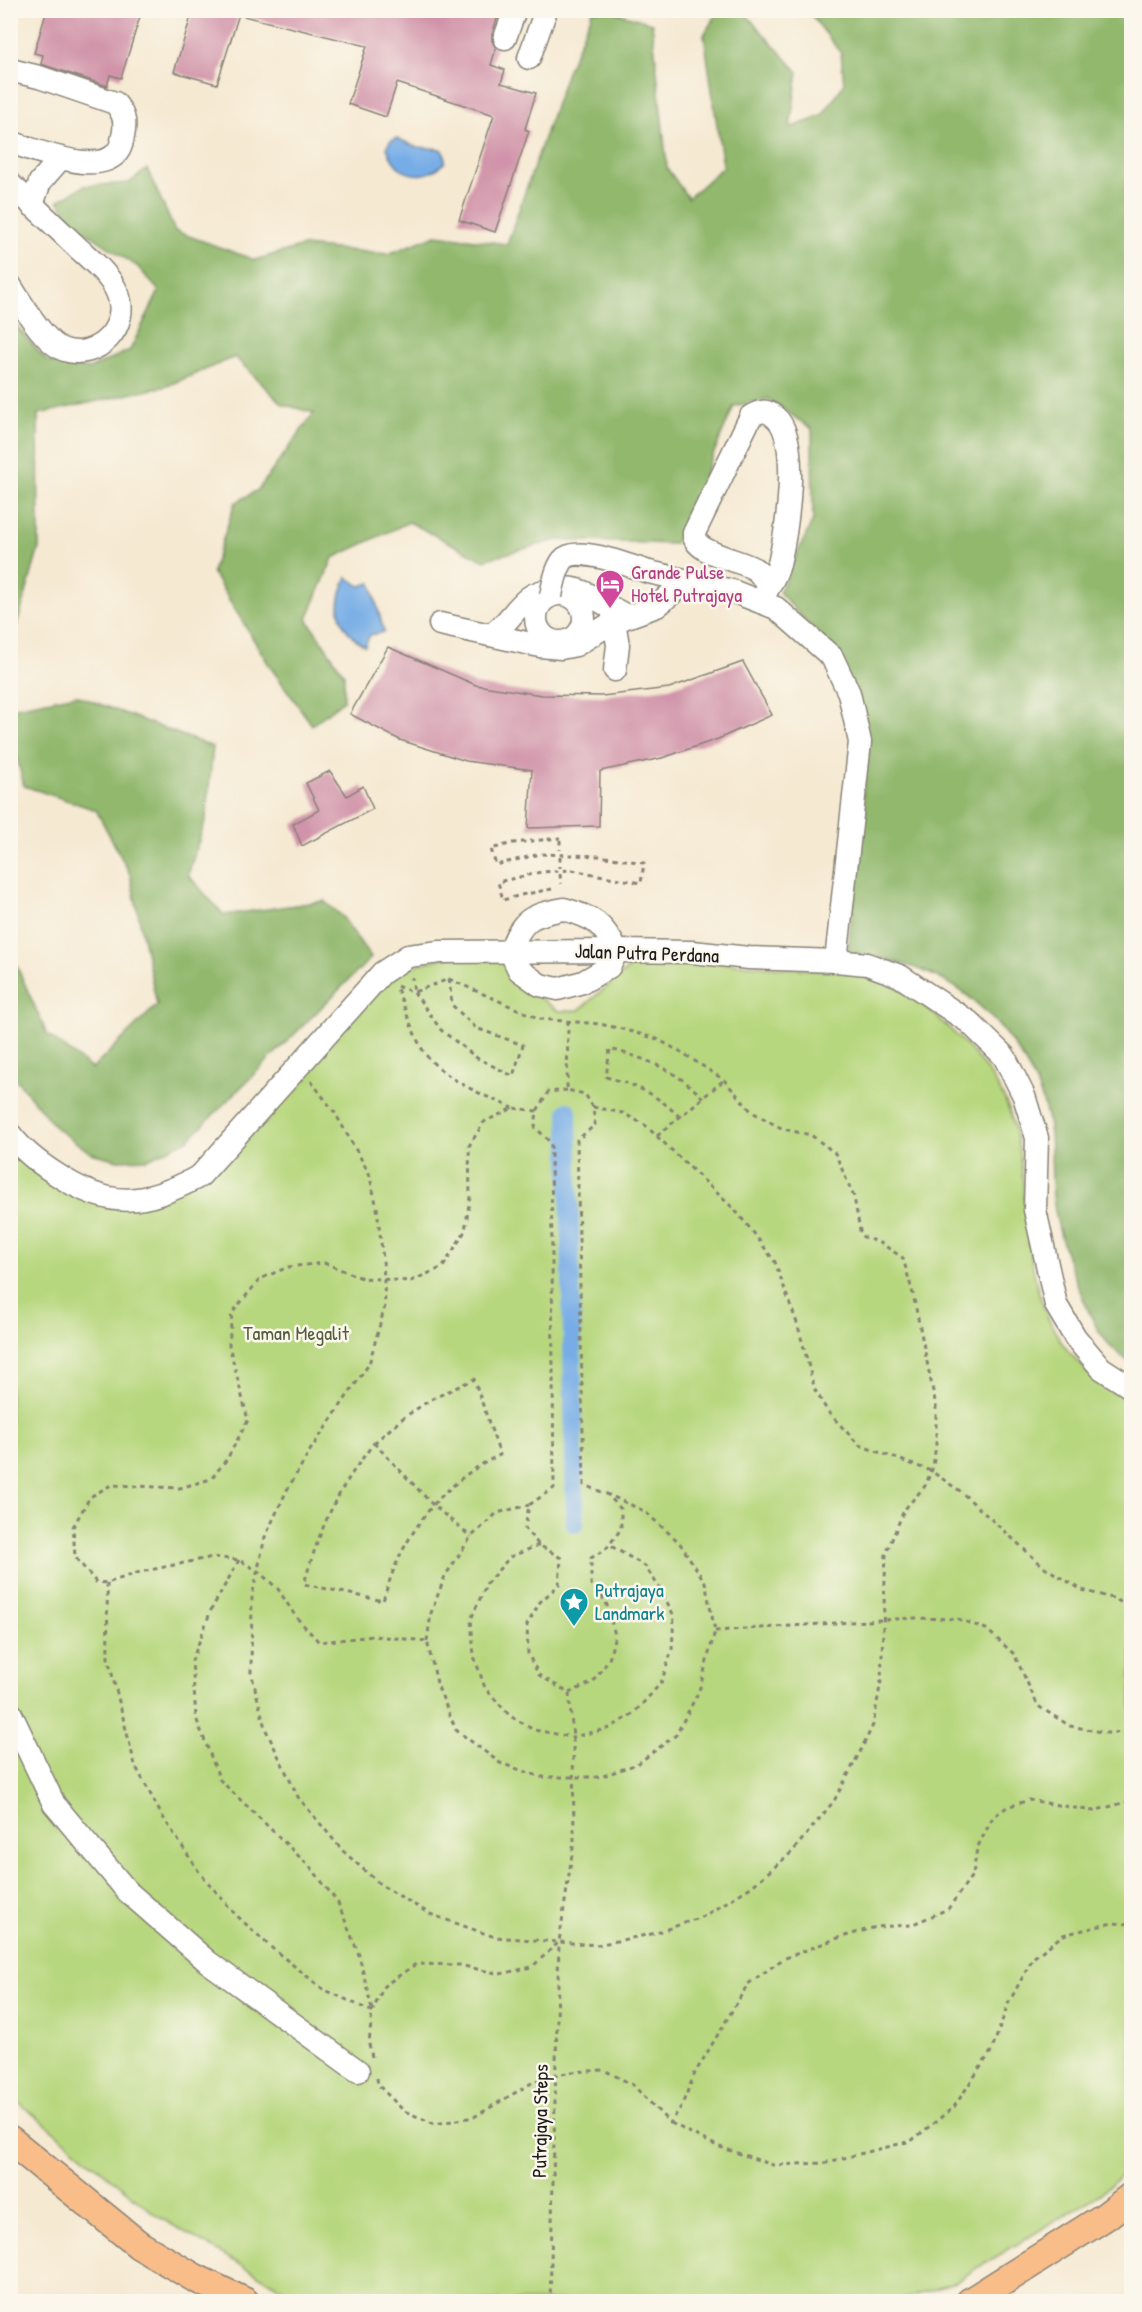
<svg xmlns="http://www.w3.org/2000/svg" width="1142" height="2312" viewBox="0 0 1142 2312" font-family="'Patrick Hand',sans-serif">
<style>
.green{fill:#b7d77e;stroke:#6a7a4d;stroke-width:1.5}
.forest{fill:#91b86d;stroke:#566a44;stroke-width:1.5}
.water{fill:#77ade6;stroke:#4a6481;stroke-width:1.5}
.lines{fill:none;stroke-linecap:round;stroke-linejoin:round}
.canal{stroke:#77ade6;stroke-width:18}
.building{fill:#d093a9}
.minor-casing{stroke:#888277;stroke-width:25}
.major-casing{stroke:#888277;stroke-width:31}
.path{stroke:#888277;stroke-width:3;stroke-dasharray:4.5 4.5;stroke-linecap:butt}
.minor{stroke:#fff;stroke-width:22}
.major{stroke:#f8bd89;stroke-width:28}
.minor-bridge-casing{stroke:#888277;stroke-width:25;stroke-linecap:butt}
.minor-bridge{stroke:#fff;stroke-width:22}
.labels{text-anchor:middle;stroke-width:5;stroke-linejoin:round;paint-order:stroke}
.hotel-label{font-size:20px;fill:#b23c85;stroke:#fbf7ec;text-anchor:start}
.street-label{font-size:20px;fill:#1c1c1c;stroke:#fbf7ec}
.park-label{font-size:20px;fill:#525d3e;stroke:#fbf7ec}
.culture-label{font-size:20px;fill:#0d838f;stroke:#fbf7ec;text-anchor:start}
</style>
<rect width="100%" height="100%" fill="#fbf7ec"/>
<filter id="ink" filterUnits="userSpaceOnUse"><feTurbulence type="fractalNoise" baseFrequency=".0167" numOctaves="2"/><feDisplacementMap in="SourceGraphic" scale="12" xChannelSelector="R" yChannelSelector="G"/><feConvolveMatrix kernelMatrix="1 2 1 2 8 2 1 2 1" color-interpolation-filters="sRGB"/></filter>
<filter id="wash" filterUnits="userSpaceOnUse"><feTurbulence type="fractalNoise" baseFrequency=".008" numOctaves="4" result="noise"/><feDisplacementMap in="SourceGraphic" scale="24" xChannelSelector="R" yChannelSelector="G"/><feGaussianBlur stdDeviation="1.35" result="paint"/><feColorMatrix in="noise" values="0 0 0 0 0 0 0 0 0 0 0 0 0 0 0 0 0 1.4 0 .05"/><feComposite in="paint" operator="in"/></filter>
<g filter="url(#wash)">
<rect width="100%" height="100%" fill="#f5e9d2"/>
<path class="green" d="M453,955L507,963L522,976L540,998L558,1011L579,1010L634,964L660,957C712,962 763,966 814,970C831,972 858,971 873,976C898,984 929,1009 948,1027C969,1047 991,1071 1004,1098C1018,1127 1022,1164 1024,1196C1032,1289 1042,1354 1131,1401V2167L1100,2194L951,2284L897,2301H303L157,2216L11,2096L10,1147L54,1186L160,1201L394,971Z"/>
<g class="forest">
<path d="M593,11H611L652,23L667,168L688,198L723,167L704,35L718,11H743L798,72L790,128L822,116L844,84L841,53L808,11H1131V1363C1102,1344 1093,1323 1080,1291C1069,1263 1058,1234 1054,1204C1050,1179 1053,1152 1049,1127C1040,1068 990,1001 935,976C907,963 878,957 848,952L867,750L835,653L779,592L813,520L812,429L768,399L734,406L675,544L557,540L483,560L409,522L333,558L307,619L344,674V700L312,725L271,668L212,572L235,503L258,490L314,413L282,404L235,357L167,386L38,414L39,548L11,645L10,503L13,487L10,478L11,320L47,361L89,369L130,350L159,291L138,267L77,226L58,201L84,186L129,183L147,169L175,231L255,260L303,246L388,254L436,235L507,244L568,69Z"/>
<path d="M76,695L213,747L206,818L188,875L224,915L324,901L342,916L371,958L188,1140L148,1159L118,1160L91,1153L56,1128L11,1073V953L47,1034L92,1069L157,1005L130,874L96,810L24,786L11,735V708Z"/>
</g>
<g class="water">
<path d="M396,138L417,147L441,149L445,155V162C424,184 395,176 387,147L390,141Z"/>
<path d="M347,577L360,586L371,583L384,632L370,635L365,646C337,628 333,607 347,577Z"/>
</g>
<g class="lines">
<path class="canal" d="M568,1111L575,1524"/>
</g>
<g id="blocks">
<g class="building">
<path d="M47,10H142L121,78L110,75L107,86L41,64L43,55L34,53Z"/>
<path d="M193,10H228L239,14L217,84L174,72Z"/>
<path d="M244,10H414L426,15L427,10H500L492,34V41L496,48L491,65L505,70L501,83L536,93L525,129L529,131L495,232L459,220L494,115L397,83L386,117L348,104L367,46L243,16Z"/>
<path d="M388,647L476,685L542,695L602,696L669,688L743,662L772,715L718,739L662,758L600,771L599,826L528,828L532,770L466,761L400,740L350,714Z"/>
<path d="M330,771L347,796L363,786L373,809L302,846L293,824L319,810L306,783Z"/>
</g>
</g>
</g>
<g filter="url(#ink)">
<use href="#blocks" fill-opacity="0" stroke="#888277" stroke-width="1.5"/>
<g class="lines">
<g class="minor-casing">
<g id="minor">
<path d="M505,38L515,10"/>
<path d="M529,58L546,10"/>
<path d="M10,70L39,77L115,103C126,116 126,125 122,141C114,184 35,150 10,142"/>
<path d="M10,184C33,205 55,226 77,247C91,260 109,274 117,292C132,325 97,363 62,349C43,341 21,303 10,285"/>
<path d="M32,205L40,182L61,158"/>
<path d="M649,572L732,591L776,608L832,657L849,693L860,742L836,961"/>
<circle cx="560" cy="618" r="24"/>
<path d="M761,602C766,590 776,577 779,564C786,534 802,438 775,417C766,409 760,411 751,416L694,533C692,554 743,560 756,570C761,574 764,580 768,585"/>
<path d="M612,609L618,645L615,670"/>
<path d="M628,616C598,604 583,581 548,590C540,592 532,594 526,600C513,611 506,626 490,635L540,646L561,648L576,645L613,622L657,606L685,582"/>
<path d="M440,624L490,635"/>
<path d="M564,909C594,918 602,922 617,951L609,967L583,982L558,989L540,985L519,970L510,951C522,919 531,915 564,909Z"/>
<path d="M10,1134C22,1150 39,1163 56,1174C110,1210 144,1206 200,1176L382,973L408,956L440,952L617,951L692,952L749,958L836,961L867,964L900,976L969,1022L1004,1056L1024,1096L1037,1138L1035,1210L1056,1305L1075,1337L1101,1368L1132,1388"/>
<path d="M10,1712L54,1804L128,1892L208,1962L358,2071"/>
</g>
</g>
<g class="major-casing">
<g id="major">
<path d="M10,2140L139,2245L195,2278L245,2302"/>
<path d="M970,2302L1106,2216L1132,2196"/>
</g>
</g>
<g class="path">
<path d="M560,840V850"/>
<path d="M560,857V868"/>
<path d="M560,874L561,884"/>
<path d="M552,889L521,895L503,900L498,882L541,872L572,870L641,883L644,863L599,856L540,854L496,865L491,849L513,843L560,838"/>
<path d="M449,979L452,1005L476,1028L523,1045L513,1076L477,1058L441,1030L414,992L396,986C404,1006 411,1028 421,1047C436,1076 484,1096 513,1108"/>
<path d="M311,1081L335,1113L369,1173L377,1208L383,1259L385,1306L369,1364L311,1449L287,1490L265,1537L252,1596L251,1672L265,1728L298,1797L343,1851L381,1885L430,1914L495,1937L597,1945L656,1933L704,1916L751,1887L792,1852L834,1801L860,1752L873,1725L881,1681L886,1554L904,1510L925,1486L933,1467L936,1444V1406L913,1294L903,1258L882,1244L861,1236L854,1197L835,1153L811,1135L783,1129L752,1112L724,1080L681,1052L657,1039L622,1029L600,1024L540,1019L449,979L414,992L412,977"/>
<path d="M567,1090L548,1092L537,1111L535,1127L551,1143L554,1488L529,1505L525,1529L539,1545L561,1558L559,1585L540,1602L527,1625L528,1654L539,1675L569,1693L593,1682L609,1660L615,1635L606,1602L591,1584V1558L606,1549L621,1529V1509L607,1494L584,1485L577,1140L595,1125L593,1107L585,1094L567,1090L568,1022"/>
<path d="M593,1107L623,1113L645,1125L734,1209L753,1232L775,1262L798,1326L815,1390L828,1412L859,1445L931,1471L960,1491L1044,1567L1082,1590L1116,1599L1132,1610"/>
<path d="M537,1111L513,1108L484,1122L469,1146L470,1197L465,1231L443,1267L411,1281L362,1278L324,1263L288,1267L260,1279L232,1313L229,1345L248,1420L227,1459L211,1479L180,1488L111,1485L90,1497L73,1527L75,1557L96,1582L107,1583L140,1572L213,1557L239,1560L258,1571L278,1589L296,1617L319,1642L373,1636L427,1641L438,1687L456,1730L500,1763L541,1777H600L637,1764L676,1735L699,1691L715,1631L705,1582L679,1542L644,1511L607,1494"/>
<path d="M680,1117C654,1093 641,1087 606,1077L610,1049C647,1059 675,1069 703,1098"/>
<path d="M657,1136L724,1080"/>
<path d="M374,1443L433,1505C407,1538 395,1561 383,1601L304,1584C321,1525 336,1492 374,1443Z"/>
<path d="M374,1443L403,1418L430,1400L474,1379L500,1455C472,1468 454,1483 433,1505L471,1537"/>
<path d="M539,1545L510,1557L487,1583L471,1619L474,1656L485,1688L510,1716L534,1730L573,1737L610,1728L634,1713L661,1683L672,1650L674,1616L661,1590L645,1566L609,1545"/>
<path d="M239,1560L211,1610L192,1661L196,1718L220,1780L313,1870L338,1903L359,1955L372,2010"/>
<path d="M107,1583L108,1658L135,1765L161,1814L199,1872L236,1915L273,1949L323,1989L371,2011"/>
<path d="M715,1631L912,1618L958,1619L986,1629L1014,1654L1038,1706L1070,1726L1107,1733L1132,1732"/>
<path d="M427,1641L431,1613L445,1576L471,1537L497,1513L529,1505"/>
<path d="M372,2057L369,2044L372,2012L384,1986L416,1964L459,1965L500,1974L532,1967L559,1942L574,1841L573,1737L569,1693"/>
<path d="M377,2078L378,2085L404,2111L435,2124L474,2117L535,2081L570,2072L604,2070L633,2085L670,2123L681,2107L695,2073L748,1984L783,1959L835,1939L876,1927L911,1925L948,1909L973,1874L977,1848L993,1817L1007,1807L1029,1800L1093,1811L1127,1802L1132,1798"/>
<path d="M671,2123L717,2146L773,2165L824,2163L911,2141L954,2107L992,2050L1008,2004L1033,1958L1063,1935L1112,1923L1132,1924"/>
<path d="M550,2302L559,1942"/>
</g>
<use href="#minor" class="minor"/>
<use href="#major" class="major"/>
<g class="minor-bridge-casing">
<path id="minor-bridge" d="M551,596C553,585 556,569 563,560C576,544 632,567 649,572"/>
</g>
<use href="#minor-bridge" class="minor-bridge"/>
</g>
</g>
<defs>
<g id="hotel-pin" transform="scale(1.5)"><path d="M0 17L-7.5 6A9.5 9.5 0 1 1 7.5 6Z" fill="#d1479c" stroke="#fbf7ec"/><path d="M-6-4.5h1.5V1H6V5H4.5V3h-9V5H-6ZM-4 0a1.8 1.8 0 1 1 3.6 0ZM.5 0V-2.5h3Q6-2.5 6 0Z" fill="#fff"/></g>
<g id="sight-pin" transform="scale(1.5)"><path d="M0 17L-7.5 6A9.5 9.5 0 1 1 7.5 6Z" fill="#0f9aa8" stroke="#fbf7ec"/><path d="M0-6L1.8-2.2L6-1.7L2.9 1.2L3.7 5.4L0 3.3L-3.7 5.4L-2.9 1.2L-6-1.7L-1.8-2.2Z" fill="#fff"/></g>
</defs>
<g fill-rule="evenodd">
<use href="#hotel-pin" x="610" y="584"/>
<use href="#sight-pin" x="574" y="1602"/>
</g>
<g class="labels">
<g class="hotel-label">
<text x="631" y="579">Grande Pulse<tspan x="631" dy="23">Hotel Putrajaya</tspan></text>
</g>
<g class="street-label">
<text transform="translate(647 953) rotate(2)" y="7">Jalan Putra Perdana</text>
<text transform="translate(540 2121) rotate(-89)" y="7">Putrajaya Steps</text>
</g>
<g class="park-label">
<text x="296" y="1340">Taman Megalit</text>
</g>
<g class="culture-label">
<text x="595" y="1597">Putrajaya<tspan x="595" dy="23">Landmark</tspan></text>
</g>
</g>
<rect width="1142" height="2312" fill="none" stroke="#fbf7ec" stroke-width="36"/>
</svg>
